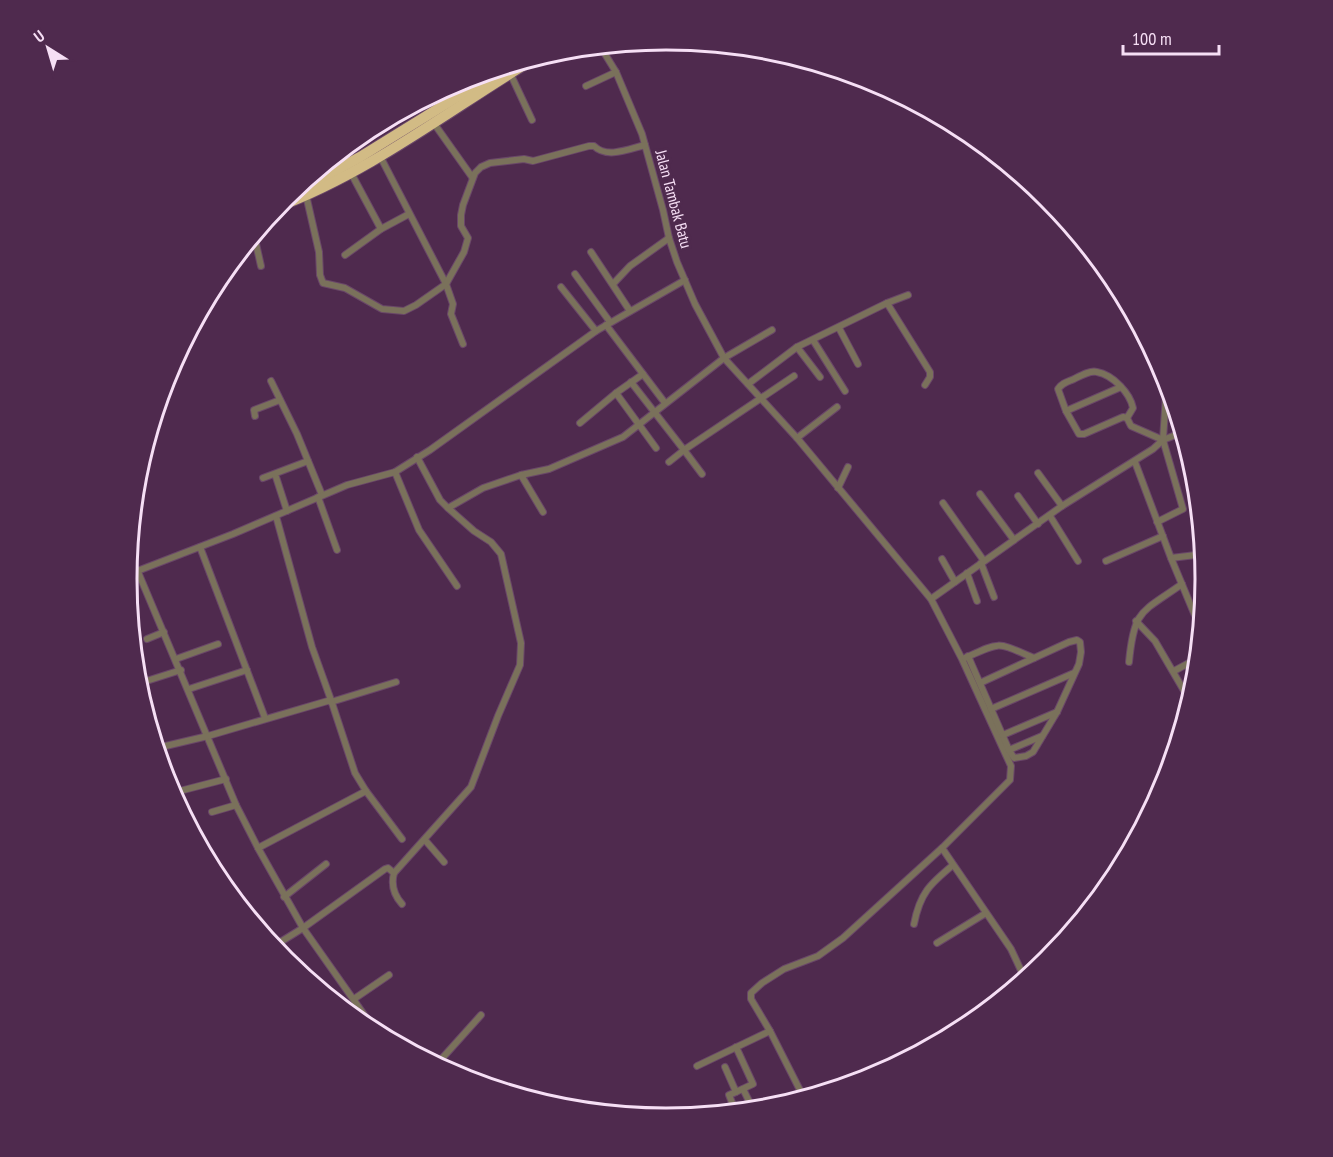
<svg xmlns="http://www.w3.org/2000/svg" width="1333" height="1157" viewBox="0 0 1333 1157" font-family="'PT Sans Narrow',sans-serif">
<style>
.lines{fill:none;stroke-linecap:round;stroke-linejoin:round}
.street-casing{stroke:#6a4769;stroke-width:8}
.highway-casing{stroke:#6a4769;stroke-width:12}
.street{stroke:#7a715b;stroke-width:6}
.highway{stroke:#d2bb85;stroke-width:10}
.labels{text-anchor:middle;stroke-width:6;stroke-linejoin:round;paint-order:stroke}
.street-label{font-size:16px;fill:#f6dff5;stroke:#4f2a4e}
.rim{fill:none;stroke:#f6dff5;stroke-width:3}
</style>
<rect width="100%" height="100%" fill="#4f2a4e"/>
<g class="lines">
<g class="street-casing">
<g id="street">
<path d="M600,46L616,72L642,134L663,210L669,238L677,262L695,304L724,358L797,438L931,599L962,659L1005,753L1011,766L1010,780L942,848L1011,949L1025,979"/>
<path d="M510,73L532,120"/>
<path d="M586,86L616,72"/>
<path d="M447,87L454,99"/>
<path d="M433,122L472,177"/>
<path d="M380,156L446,284L453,304L451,314L463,344"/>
<path d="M351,173L381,229"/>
<path d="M306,195L319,252L320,275L323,283L345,288L382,309L404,311L416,305L446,284L464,252L468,238L461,226V215L463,205L475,173L481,167L490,163L524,159L533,161L589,146H594C607,159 629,149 645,145"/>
<path d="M254,235L261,266"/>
<path d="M591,252L630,311"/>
<path d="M345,255L381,229L409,214"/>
<path d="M575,274L610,322"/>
<path d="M613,284L630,266L669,238"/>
<path d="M561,287L596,331"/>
<path d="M887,303L908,295"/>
<path d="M606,325L665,403"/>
<path d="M839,328L858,364"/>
<path d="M813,340L845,391"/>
<path d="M797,347L820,377"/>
<path d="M271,381L297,434L322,495"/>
<path d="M631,382L684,450L794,376"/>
<path d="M748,384L797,347L887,303L930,372V377L925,385"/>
<path d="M616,393L643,374"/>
<path d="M1066,411L1121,387"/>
<path d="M255,416L254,410L280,400"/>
<path d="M1127,418L1133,408C1130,393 1113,375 1097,372C1090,370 1080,376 1074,379C1067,382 1062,383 1058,389L1066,411L1079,434H1084L1123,417L1127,418L1131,426L1163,440L1183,432"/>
<path d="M580,423L616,393L656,448"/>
<path d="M797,438L837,407"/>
<path d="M417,457L440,500L448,508L483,488L521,475L549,469L623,437L724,358L772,330"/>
<path d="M669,462L684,450L702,474"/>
<path d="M1135,462L1171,558L1204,554"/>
<path d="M395,472L419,530L457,586"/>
<path d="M1038,473L1062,506"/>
<path d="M521,475L543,512"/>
<path d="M276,477L287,511"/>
<path d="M263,478L308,461"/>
<path d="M838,488L848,467"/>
<path d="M980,494L1014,540"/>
<path d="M1018,496L1038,524"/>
<path d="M318,497L337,550"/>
<path d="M943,503L984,561"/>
<path d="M276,516L312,647L331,700"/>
<path d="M1050,516L1078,561"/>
<path d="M1157,522L1183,509L1163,440"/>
<path d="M200,547L265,718"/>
<path d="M1171,558L1201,630"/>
<path d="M942,559L955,582"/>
<path d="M1106,561L1163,536"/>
<path d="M981,563L994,597"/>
<path d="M138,572L236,805L258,848L303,928L377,1033"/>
<path d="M967,573L977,601"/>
<path d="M127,575L233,534L347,485L395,472L430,450L596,331L685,280"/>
<path d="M931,599L1062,506L1153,449L1163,440L1167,379"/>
<path d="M1136,621L1155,641L1190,701"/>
<path d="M147,639L164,632"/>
<path d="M968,656L1009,750L1014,758L1026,756L1033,752L1057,712L1079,664L1081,652L1080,642L1077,640L1069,642L980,683"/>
<path d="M965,658C1002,641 996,642 1034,658"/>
<path d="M176,659L218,644"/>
<path d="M1129,662C1134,609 1141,613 1182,584"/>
<path d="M1174,671L1198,658"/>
<path d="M137,684L181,670"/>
<path d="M189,689L247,670"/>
<path d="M331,702L396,682"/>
<path d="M991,709L1074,673"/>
<path d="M1003,735L1057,712"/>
<path d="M157,748L208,736L331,700L355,773L366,791L402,839"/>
<path d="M1009,750L1042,736"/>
<path d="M1163,772L1165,785"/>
<path d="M172,793L226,779"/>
<path d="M212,812L236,805"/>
<path d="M425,840L444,862"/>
<path d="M258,848L366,791"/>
<path d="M284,897L326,864"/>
<path d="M402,904C394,895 391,884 394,873L471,787L498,716L520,665L521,643L501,554L491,542L474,531L448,508"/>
<path d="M914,924C920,893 930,884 953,865"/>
<path d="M937,943L986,913"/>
<path d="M274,946L303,928L385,869L388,868L394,873"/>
<path d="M354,999L389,975"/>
<path d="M437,1064L481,1015"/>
<path d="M697,1066L770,1031"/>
<path d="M725,1067L736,1092L753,1084L736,1047"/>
<path d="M743,1089L753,1109"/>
<path d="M804,1098L770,1031L751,999V993L762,983L784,969L818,956L843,938L942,848"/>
<path d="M717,1113L733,1105L729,1095L736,1092"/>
</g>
</g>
<g class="highway-casing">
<g id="highway">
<path d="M291,192L313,183L360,157L507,66"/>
<path d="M277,207C369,173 452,108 537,57"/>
</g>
</g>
<use href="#street" class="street"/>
<use href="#highway" class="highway"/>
</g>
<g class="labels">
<g class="street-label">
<text transform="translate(674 199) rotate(75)" y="6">Jalan Tambak Batu</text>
</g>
</g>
<path d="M0 0H1333V1157H0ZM137 579a529 529 0 1 1 1058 0a529 529 0 1 1-1058 0Z" fill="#4f2a4e" fill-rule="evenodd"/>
<path class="rim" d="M137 579a529 529 0 1 1 1058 0a529 529 0 1 1-1058 0Z"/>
<g transform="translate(48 48) rotate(323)" stroke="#4f2a4e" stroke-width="4.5" paint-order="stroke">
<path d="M0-4.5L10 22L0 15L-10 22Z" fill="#f6dff5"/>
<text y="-9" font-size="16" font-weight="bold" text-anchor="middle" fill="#f6dff5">U</text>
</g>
<path d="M1123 45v9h96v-9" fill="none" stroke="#f6dff5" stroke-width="3"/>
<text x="1132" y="45" font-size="18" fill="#f6dff5" stroke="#4f2a4e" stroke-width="4.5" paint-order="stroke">100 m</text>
</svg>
